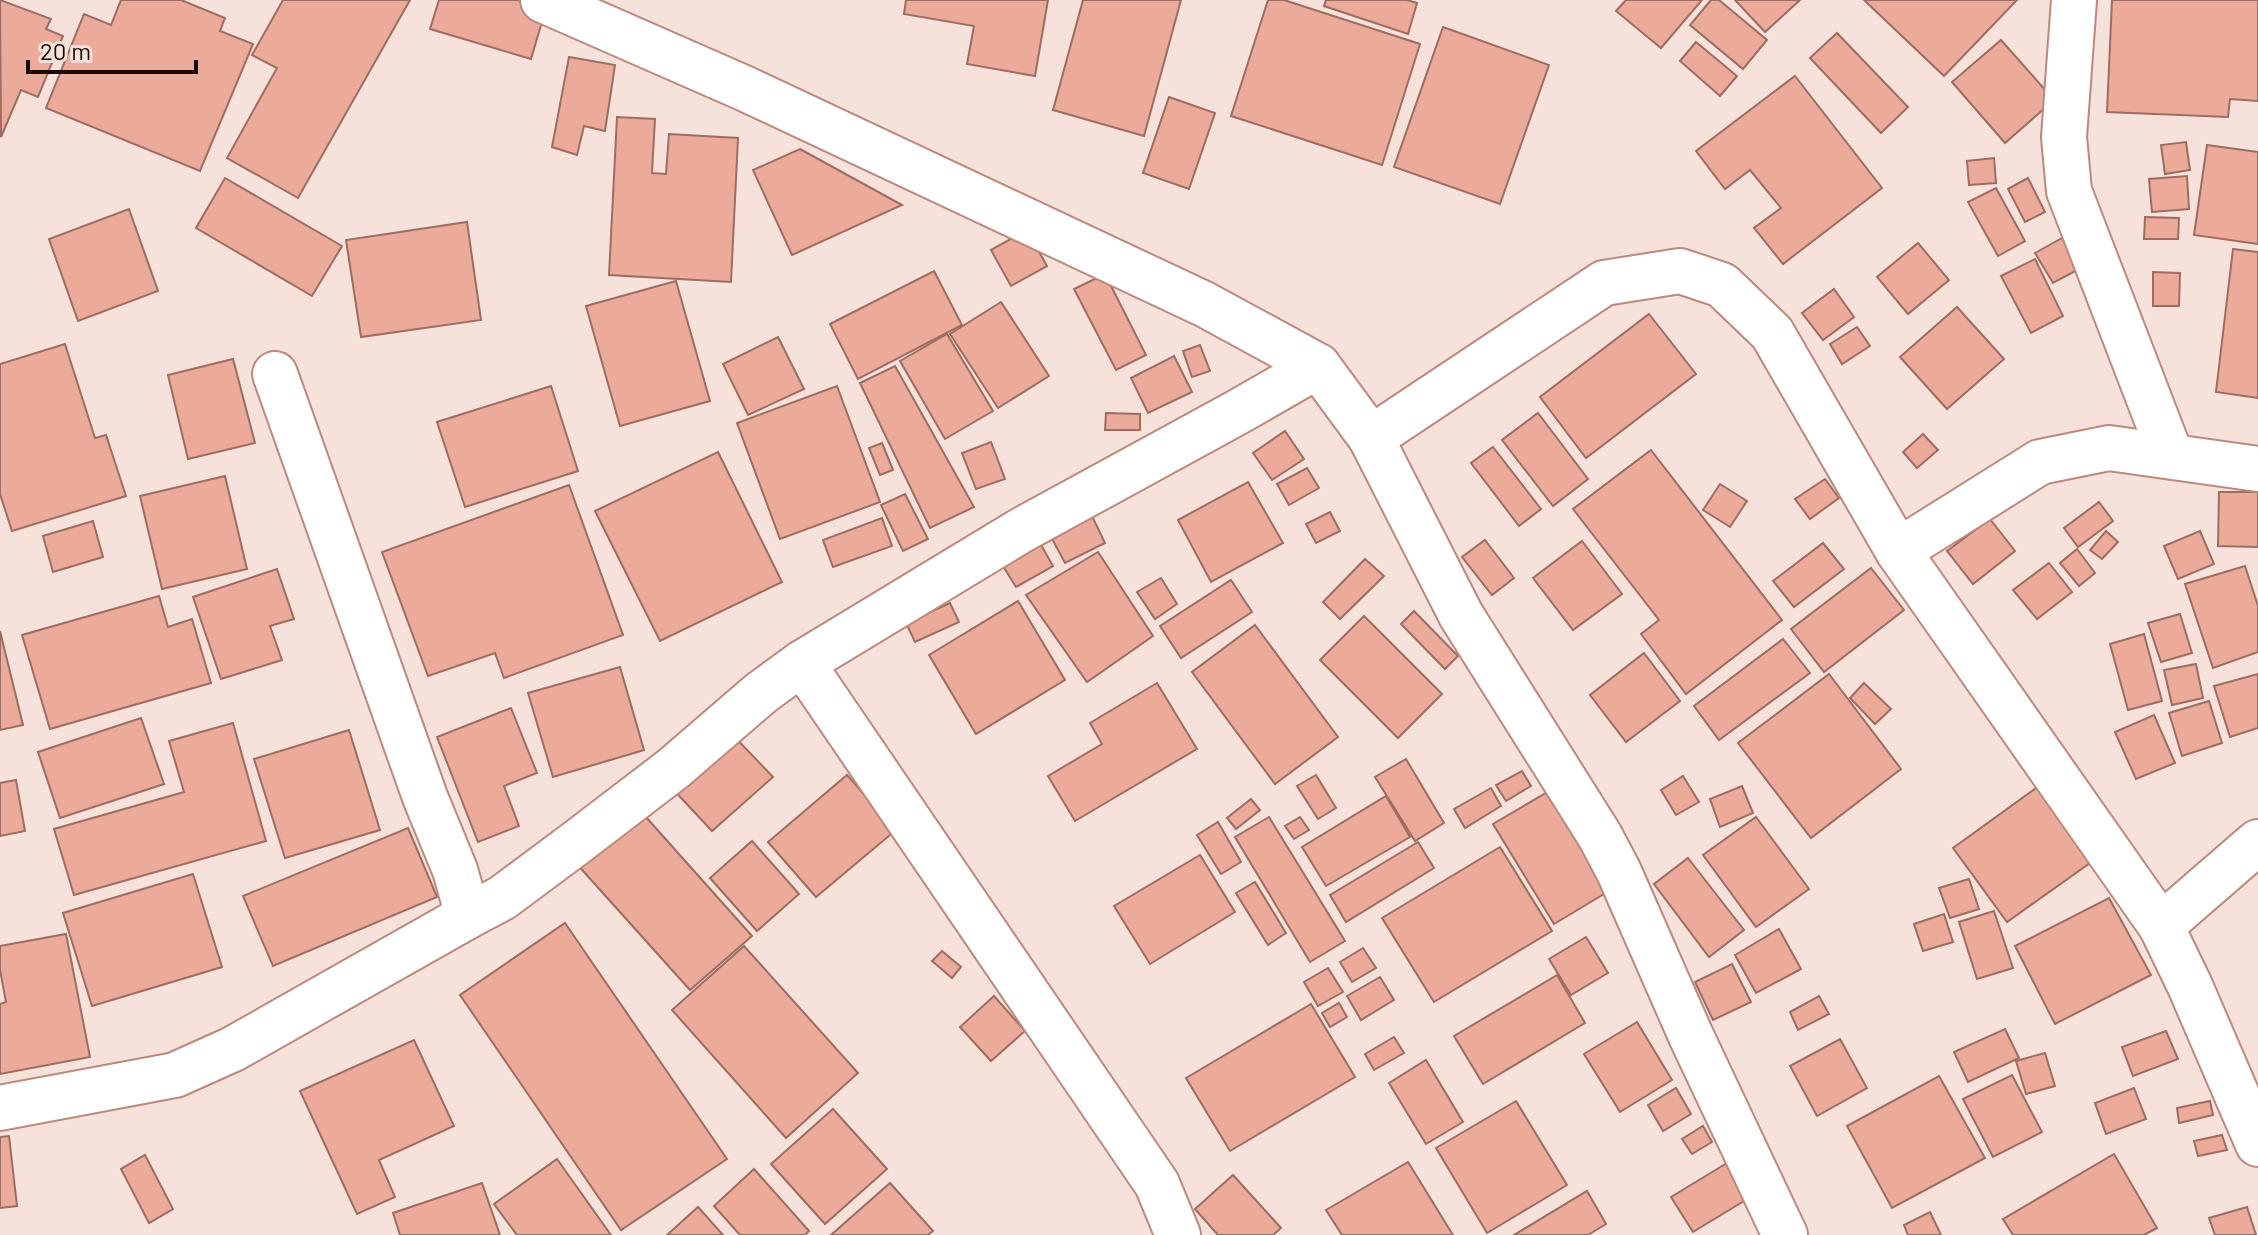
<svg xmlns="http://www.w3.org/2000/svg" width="2258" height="1235" viewBox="0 0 2258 1235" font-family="Barlow,sans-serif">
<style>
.building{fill:#ebaa9a;stroke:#9e6d61;stroke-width:2}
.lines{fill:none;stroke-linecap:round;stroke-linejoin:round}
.street-casing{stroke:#bc897d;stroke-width:48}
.street{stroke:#fff;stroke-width:44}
</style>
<rect width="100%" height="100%" fill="#f7e1db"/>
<g class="building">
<path d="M0,0L51,19L46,29L63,36L38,97L21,90L1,137Z"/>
<path d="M121,0H181L225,18L220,31L253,44L200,171L46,108L84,14L111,25Z"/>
<path d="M283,0H410L298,198L227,158L277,68L252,55Z"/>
<path d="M439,0H518L546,8L531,59L430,29Z"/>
<path d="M906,0H1048L1035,76L967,64L974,26L904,14Z"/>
<path d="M1083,0H1181L1144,136L1053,110Z"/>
<path d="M1268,0H1284L1420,44L1382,165L1231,116Z"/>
<path d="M1326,0H1407L1417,3L1408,34L1324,6Z"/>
<path d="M1626,0H1702L1661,48L1616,11Z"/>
<path d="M1711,0H1719L1767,40L1743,69L1690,25Z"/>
<path d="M1735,0H1800L1765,32Z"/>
<path d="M1864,0H2017L1944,76Z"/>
<path d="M2112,0H2258V101L2230,99L2228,117L2107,112Z"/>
<path d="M1443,27L1549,65L1500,204L1394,167Z"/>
<path d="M1837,33L1908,107L1881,133L1810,58Z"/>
<path d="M2001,40L2054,100L2005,143L1952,82Z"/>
<path d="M1696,42L1737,76L1720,96L1680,61Z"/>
<path d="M569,57L615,65L605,131L584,126L577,155L552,147Z"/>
<path d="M1795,76L1882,188L1783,264L1754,228L1781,208L1750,170L1725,189L1696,151Z"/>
<path d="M1169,97L1215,113L1189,189L1143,173Z"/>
<path d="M617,117L655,119L652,173L666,174L669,134L738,138L731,282L609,275Z"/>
<path d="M2186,142L2190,170L2165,174L2161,145Z"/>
<path d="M2207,145L2258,152V244L2194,235Z"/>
<path d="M800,149L902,205L792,255L753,170Z"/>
<path d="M1994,158L1996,183L1969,185L1967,161Z"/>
<path d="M2187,176L2189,209L2152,212L2149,179Z"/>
<path d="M225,178L342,246L312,296L196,228Z"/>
<path d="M2028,178L2045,212L2025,222L2008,189Z"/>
<path d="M1996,188L2025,241L1998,256L1968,202Z"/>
<path d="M129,209L158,291L78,321L49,239Z"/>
<path d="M2145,217L2179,218L2178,239H2144Z"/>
<path d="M467,222L481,320L361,337L346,240Z"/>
<path d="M1027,230L1047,266L1011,286L991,250Z"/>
<path d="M2062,238L2079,269L2053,283L2035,253Z"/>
<path d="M1918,243L1949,280L1908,314L1877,277Z"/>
<path d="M2233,249L2258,252V398L2216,392Z"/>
<path d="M2035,259L2063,316L2031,333L2001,276Z"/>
<path d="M934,271L962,325L858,379L830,324Z"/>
<path d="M2153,272L2180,273L2179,306H2153Z"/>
<path d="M1105,274L1146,355L1116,370L1074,289Z"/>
<path d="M676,281L710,401L620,426L586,306Z"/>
<path d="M1834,289L1854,317L1823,340L1802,313Z"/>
<path d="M1001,302L1049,376L998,408L950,334Z"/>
<path d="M1957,307L2004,359L1947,409L1900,357Z"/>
<path d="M1649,314L1696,374L1586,458L1540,397Z"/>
<path d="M1857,327L1870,346L1842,364L1830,344Z"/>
<path d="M947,334L993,411L945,439L900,361Z"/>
<path d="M778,337L804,389L748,415L723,364Z"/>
<path d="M65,344L95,438L106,435L126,496L12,531L0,494V364Z"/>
<path d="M1200,345L1210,371L1192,377L1183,351Z"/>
<path d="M1174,356L1192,392L1148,413L1131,378Z"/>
<path d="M233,359L255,443L188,459L168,375Z"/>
<path d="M895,366L974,507L930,528L860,383Z"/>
<path d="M551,386L578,471L465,507L437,422Z"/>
<path d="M837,386L880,502L780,539L737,423Z"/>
<path d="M1106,413L1140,414V430H1105Z"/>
<path d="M1538,413L1588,479L1553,506L1502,440Z"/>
<path d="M1285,431L1304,459L1272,480L1253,453Z"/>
<path d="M1923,434L1938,450L1917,468L1903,452Z"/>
<path d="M991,442L1005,479L976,489L962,453Z"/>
<path d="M882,443L893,470L880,475L869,448Z"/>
<path d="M1493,447L1541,509L1519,526L1471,463Z"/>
<path d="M1651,450L1782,620L1686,694L1641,634L1659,620L1573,509Z"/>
<path d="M718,452L782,582L660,641L595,511Z"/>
<path d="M1307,468L1319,488L1289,505L1277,484Z"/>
<path d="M225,476L247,569L162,589L140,496Z"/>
<path d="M1825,479L1839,498L1810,519L1795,499Z"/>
<path d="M1248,482L1283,543L1211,582L1178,520Z"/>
<path d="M1720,484L1747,501L1730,527L1703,510Z"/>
<path d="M569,485L623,635L504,678L495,653L428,676L382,552Z"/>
<path d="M2219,492H2258V547L2218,546Z"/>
<path d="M905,494L928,539L903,551L881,505Z"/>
<path d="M2099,502L2113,521L2078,547L2064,528Z"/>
<path d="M1330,512L1340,531L1316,543L1306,524Z"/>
<path d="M1091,514L1105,543L1065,563L1050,535Z"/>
<path d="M882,518L892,546L833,567L823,540Z"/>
<path d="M1990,519L2015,551L1973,584L1947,551Z"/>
<path d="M93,521L103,557L53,572L43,536Z"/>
<path d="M2106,531L2118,542L2102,559L2090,550Z"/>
<path d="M2200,531L2214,564L2178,579L2164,546Z"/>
<path d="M1036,536L1053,566L1016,587L998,558Z"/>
<path d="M1485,540L1514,578L1492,595L1462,557Z"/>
<path d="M1582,541L1622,594L1573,630L1533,578Z"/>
<path d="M1823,543L1844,569L1794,607L1773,581Z"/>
<path d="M2077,549L2095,573L2079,586L2060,563Z"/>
<path d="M1098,552L1153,636L1087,682L1026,595Z"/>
<path d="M1365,559L1384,576L1340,619L1323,602Z"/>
<path d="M2049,563L2072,592L2037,619L2013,590Z"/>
<path d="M2245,566L2258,606V652L2213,668L2185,584Z"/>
<path d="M1871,568L1904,610L1824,672L1791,629Z"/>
<path d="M277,569L294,619L270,626L282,660L221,679L193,597Z"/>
<path d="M1161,578L1177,604L1155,619L1137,592Z"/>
<path d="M1231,580L1252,612L1181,658L1160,626Z"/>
<path d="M159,596L168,627L192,619L211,683L50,729L22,635Z"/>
<path d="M1018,601L1065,680L976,734L929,655Z"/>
<path d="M950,603L959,622L915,642L906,623Z"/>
<path d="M1414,611L1458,656L1445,669L1401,624Z"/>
<path d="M2180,614L2192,653L2161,662L2148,623Z"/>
<path d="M1364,616L1442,694L1398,738L1320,660Z"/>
<path d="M1255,625L1338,737L1275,784L1192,672Z"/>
<path d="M0,631L23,725L0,730Z"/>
<path d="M2144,634L2162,701L2128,710L2110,644Z"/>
<path d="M1783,639L1810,673L1719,740L1694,706Z"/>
<path d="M1644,653L1680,701L1626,742L1590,695Z"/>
<path d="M2196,664L2203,698L2172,705L2164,670Z"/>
<path d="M620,667L644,750L553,777L528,693Z"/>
<path d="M1829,674L1901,769L1811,838L1738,743Z"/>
<path d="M2258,674V728L2230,737L2214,686Z"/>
<path d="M1157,683L1197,749L1075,821L1048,776L1102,744L1090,723Z"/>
<path d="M1864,683L1891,709L1875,724L1850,698Z"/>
<path d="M2209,701L2222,743L2182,756L2169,713Z"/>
<path d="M511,708L537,773L504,786L519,826L478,842L437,737Z"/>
<path d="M2154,715L2175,763L2136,779L2115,732Z"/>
<path d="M141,718L164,784L60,818L38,752Z"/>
<path d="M233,723L266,841L74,895L54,829L184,792L169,741Z"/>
<path d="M349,730L380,830L285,858L254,759Z"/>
<path d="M729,731L773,777L712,831L669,785Z"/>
<path d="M1406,759L1444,823L1415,841L1375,777Z"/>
<path d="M1522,771L1531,786L1506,801L1496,785Z"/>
<path d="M847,775L896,830L816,897L768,842Z"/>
<path d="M1316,775L1336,808L1318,819L1297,786Z"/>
<path d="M1683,776L1699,802L1676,815L1661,790Z"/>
<path d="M16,780L25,831L0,836V783Z"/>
<path d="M2043,783L2097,858L2007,922L1953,848Z"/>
<path d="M1742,786L1753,813L1720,827L1710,799Z"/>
<path d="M1491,788L1501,806L1465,828L1454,809Z"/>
<path d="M1549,791L1609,891L1554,924L1493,824Z"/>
<path d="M1386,796L1410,837L1326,886L1302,847Z"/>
<path d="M1251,799L1260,810L1236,829L1227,818Z"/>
<path d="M637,807L752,936L690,990L575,862Z"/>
<path d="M1269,817L1345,941L1310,962L1235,837Z"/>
<path d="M1300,817L1309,830L1294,839L1285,826Z"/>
<path d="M1756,817L1809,889L1756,927L1703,855Z"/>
<path d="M1218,822L1241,862L1221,874L1197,835Z"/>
<path d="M408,828L437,897L273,966L243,896Z"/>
<path d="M752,841L799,894L757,931L710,878Z"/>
<path d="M1418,842L1434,868L1346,922L1330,895Z"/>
<path d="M1500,847L1552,931L1434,1002L1382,918Z"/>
<path d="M1200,855L1235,912L1150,964L1114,906Z"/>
<path d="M1688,858L1744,930L1709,957L1654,884Z"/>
<path d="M193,874L222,967L92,1006L63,913Z"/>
<path d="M1969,879L1979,909L1950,918L1939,888Z"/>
<path d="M1255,882L1286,933L1268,945L1236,893Z"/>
<path d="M2109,898L2151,975L2055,1024L2015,946Z"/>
<path d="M1994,911L2013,968L1977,979L1959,922Z"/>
<path d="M1944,914L1953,942L1923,951L1914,924Z"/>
<path d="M565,923L727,1159L621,1230L460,995Z"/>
<path d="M1779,929L1801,969L1756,993L1735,955Z"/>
<path d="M66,934L90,1057L0,1074V1004L6,1002L0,970V946Z"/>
<path d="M1586,937L1608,973L1571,995L1549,959Z"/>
<path d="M744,946L858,1073L786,1138L672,1010Z"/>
<path d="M1363,948L1376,968L1352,982L1340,962Z"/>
<path d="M942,951L961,967L952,978L932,961Z"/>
<path d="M1732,964L1751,1002L1713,1020L1695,982Z"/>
<path d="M1328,968L1343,992L1318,1006L1304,982Z"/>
<path d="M1557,975L1585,1023L1483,1084L1454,1036Z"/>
<path d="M1380,977L1394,1000L1361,1020L1347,996Z"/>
<path d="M994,996L1025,1031L991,1061L960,1027Z"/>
<path d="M1819,996L1829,1014L1798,1030L1790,1012Z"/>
<path d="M1339,1003L1347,1017L1330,1027L1322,1013Z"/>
<path d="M1311,1004L1355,1077L1230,1151L1186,1078Z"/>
<path d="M1637,1022L1672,1080L1620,1112L1584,1054Z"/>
<path d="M2005,1029L2019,1058L1968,1082L1954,1052Z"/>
<path d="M2166,1031L2178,1059L2133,1076L2122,1047Z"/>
<path d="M1394,1037L1404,1053L1374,1070L1365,1054Z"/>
<path d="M1840,1039L1867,1088L1817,1116L1790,1066Z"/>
<path d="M414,1040L454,1126L379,1160L395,1197L357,1214L300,1091Z"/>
<path d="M2045,1053L2055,1086L2026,1094L2016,1061Z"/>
<path d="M1426,1060L1463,1122L1426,1144L1389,1083Z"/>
<path d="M2012,1075L2042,1132L1993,1157L1963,1099Z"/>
<path d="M1939,1076L1985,1158L1892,1208L1847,1126Z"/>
<path d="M1676,1088L1691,1114L1663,1131L1648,1105Z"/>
<path d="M2134,1088L2146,1119L2106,1134L2095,1103Z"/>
<path d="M1516,1101L1567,1185L1487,1233L1436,1148Z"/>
<path d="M2210,1101L2213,1115L2179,1123L2177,1108Z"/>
<path d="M833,1109L887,1169L825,1224L771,1164Z"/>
<path d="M1703,1126L1712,1142L1692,1154L1682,1139Z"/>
<path d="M2222,1135L2227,1150L2198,1156L2194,1141Z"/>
<path d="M9,1136L17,1206L0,1208V1137Z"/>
<path d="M2114,1154L2157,1228L2144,1235H2013L2003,1219Z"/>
<path d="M145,1155L173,1209L149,1223L121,1169Z"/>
<path d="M557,1159L611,1235H517L494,1204Z"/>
<path d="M1408,1162L1453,1235H1342L1326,1210Z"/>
<path d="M1727,1163L1749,1198L1693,1232L1671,1197Z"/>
<path d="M754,1169L809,1231L805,1235H740L714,1206Z"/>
<path d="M1233,1175L1281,1228L1273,1235H1218L1195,1209Z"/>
<path d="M482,1183L500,1235H400L393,1213Z"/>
<path d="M890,1183L933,1231L928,1235H831Z"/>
<path d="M1587,1191L1606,1224L1588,1235H1514Z"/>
<path d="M698,1207L723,1235H667Z"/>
<path d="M2247,1207L2256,1235H2215L2209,1218Z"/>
<path d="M1930,1212L1941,1235H1908L1904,1225Z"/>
</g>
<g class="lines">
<g class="street-casing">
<g id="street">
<path d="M543,0L746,89L1204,304L1318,366L1371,438L1604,283L1680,271L1722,285L1772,333L1898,551L2161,926L2190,986L2258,1144"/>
<path d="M2074,0L2064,137L2069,191L2171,456"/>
<path d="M275,374L425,797L455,870L468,916L502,898L576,843L674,768L761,693L802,663L1157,1184L1178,1235"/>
<path d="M1371,438L1461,615L1600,836L1619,872L1691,1036L1785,1235"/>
<path d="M1898,551L2040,462L2109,448L2258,469"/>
<path d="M802,663L1020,531L1236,413L1318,366"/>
<path d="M2161,926L2258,842"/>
<path d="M0,1108L175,1075L233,1049L468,916"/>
</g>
</g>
<use href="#street" class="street"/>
</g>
<path d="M28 60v12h168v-12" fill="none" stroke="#1b0906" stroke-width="4"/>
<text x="40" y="60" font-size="24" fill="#1b0906" stroke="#f7e1db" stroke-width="6" paint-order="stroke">20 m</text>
</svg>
